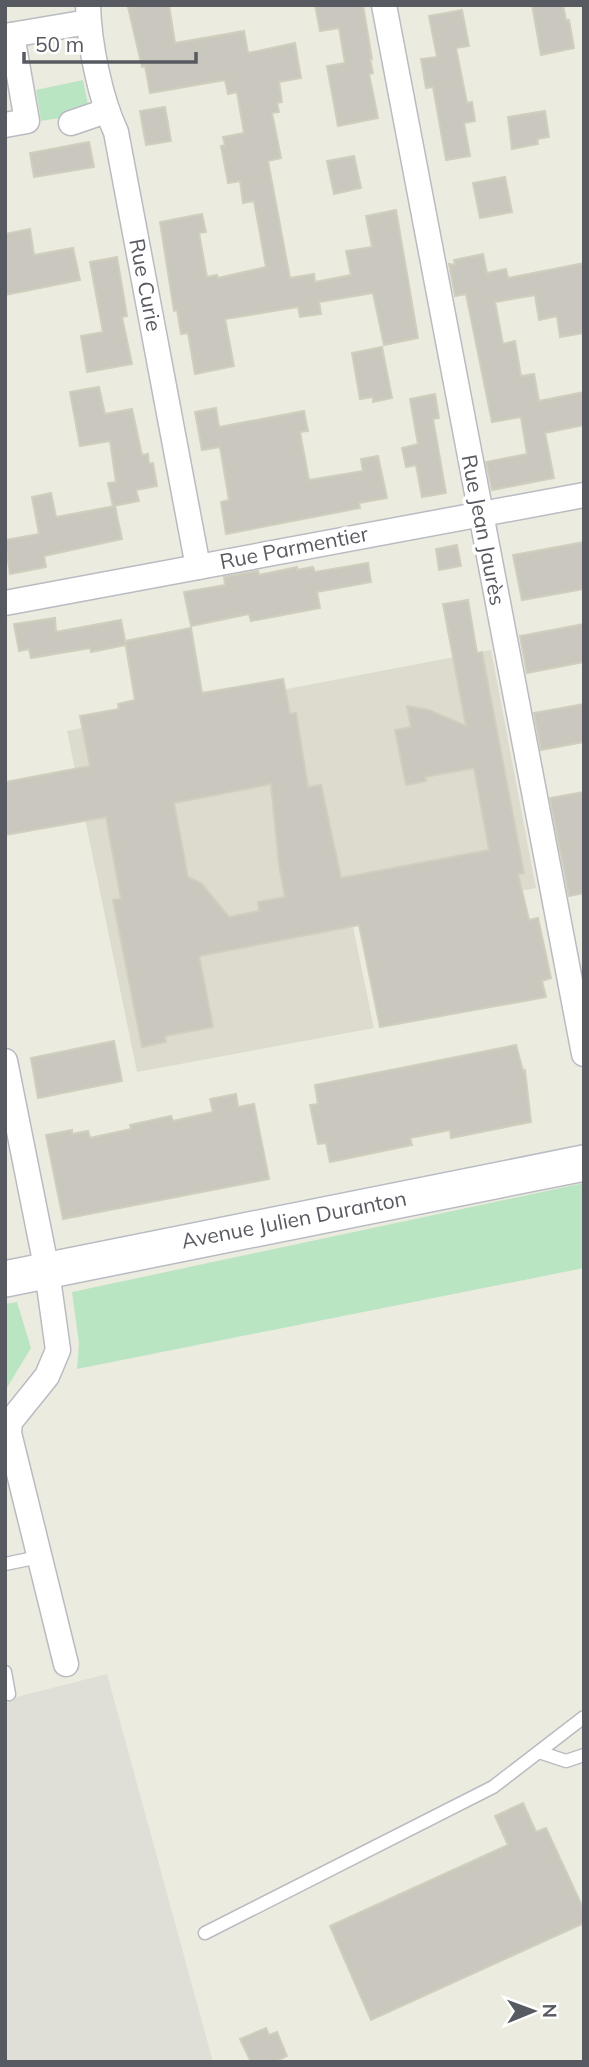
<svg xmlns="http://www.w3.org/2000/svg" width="589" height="2067" viewBox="0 0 589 2067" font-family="Mulish,sans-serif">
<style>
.industrial{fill:#dfded7}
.education{fill:#dcdbce}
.green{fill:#bae5c2}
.building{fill:#c9c7be;stroke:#d0cebd;stroke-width:2;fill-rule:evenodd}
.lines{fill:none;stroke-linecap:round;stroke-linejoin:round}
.lane-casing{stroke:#babbc2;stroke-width:15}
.street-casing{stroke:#babbc2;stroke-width:27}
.secondary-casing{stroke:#babcc4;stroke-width:38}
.lane{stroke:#fff;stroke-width:12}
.street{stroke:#fff;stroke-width:24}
.secondary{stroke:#fff;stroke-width:35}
.labels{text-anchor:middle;stroke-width:7;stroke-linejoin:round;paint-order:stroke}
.street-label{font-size:21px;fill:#585a61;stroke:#fff}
</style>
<rect width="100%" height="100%" fill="#ecebdf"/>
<path class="industrial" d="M107,1674L213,2062H5V1700Z"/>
<path class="education" d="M491,650L536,888L437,907V911L353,927L374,1028L137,1072L67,731Z"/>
<g class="green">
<path d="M83,80L89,109L84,114L41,121L36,90Z"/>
<path d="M584,1183V1268L77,1369L79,1344L72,1292Z"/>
<path d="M17,1302L31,1348L5,1391V1304Z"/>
</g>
<g class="building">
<path d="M139,5H169L175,43L244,31L248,53L295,43L301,78L279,82L282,102L277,103L279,112L272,113L281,158L268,161L290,278L314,274L315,282L351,275L346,251L372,247L366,216L396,210L418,338L384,345L373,293L319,302L321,314L300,317L298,307L225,319L234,366L195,374L188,333L181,334L177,310L174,311L160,222L202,214L206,232L199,233L207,277L217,275L218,278L266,267L254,201L243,203L240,181L228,183L221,146L225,145L223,137L244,133L237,92L228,94L225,80L150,93L145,66L142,67L128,7Z"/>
<path d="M315,5H363L372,59H370L373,73L369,74L378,118L338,126L327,66L345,63L339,28L320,31Z"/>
<path d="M532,5H563L566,20H569L574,48L541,55Z"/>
<path d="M462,10L469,46L456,48L467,103L472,102L475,121L464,123L470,156L446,160L433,87L426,88L421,59L437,57L429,16Z"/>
<path d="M165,107L171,141L146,145L140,111Z"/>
<path d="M545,111L549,137L537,139L538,144L512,149L508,117Z"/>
<path d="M89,142L94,167L34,177L30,153Z"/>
<path d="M354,156L361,188L334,194L327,161Z"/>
<path d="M505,177L512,212L480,218L473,183Z"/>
<path d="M30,229L34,255L73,248L80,280L5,295V234Z"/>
<path d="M483,254L487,273L506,269L508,278L584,263V333L560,337L557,316L539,320L535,295L495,302L503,344L515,341L521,376L534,374L539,401L584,392V425L545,433L554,478L492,490L486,462L527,454L521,417L492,422L466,294L455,296L449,264L455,265L454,260Z"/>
<path d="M117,257L127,316L122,317L132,364L87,372L81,336L103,332L90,262Z"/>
<path d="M382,347L392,398L373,402V397L360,399L352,353Z"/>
<path d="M99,387L105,414L132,409L142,455L148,454L149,464L153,463L157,486L136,490L139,501L113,506L108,483L116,482L110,441L80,446L70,392Z"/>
<path d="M435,394L439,418L433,419L446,493L422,497L416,465L406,467L402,448L418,444L410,399Z"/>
<path d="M216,408L219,427L304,411L308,431L300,432L309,480L363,471L361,459L378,456L387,498L359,503L360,508L226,534L221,502L229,500L220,447L202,450L195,412Z"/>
<path d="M51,493L56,517L115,506L122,539L44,556L46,567L10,574L5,540L39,534L32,497Z"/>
<path d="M584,542V589L522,600L513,555Z"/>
<path d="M457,545L461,566L439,570L436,549Z"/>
<path d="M368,563L371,582L317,592L320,608L251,621L249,614L191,626L184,592L225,585L224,577L258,571L259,575L297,567V570L313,567L315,572Z"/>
<path d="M468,600L477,653L482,652L524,873L518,874L529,920L538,918L551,978L542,981L546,997L380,1027L359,925L199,956L213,1027L165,1036L166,1042L142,1047L113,900L121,899L106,817L5,835V782L90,766L80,716L119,709L118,704L135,700L125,641L191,628L202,693L283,679L290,714L296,713L308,787L321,785L341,878L489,850L474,768L425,777L426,781L406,785L395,730L411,727L407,706L429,710L466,726L443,604ZM271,784L279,865L285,897L258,902L259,911L229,917L201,883L188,877L174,803Z"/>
<path d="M55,618L56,632L121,620L126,645L91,652L90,648L31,658L29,649L19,651L14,624Z"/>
<path d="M584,624V662L527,673L520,636Z"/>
<path d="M584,704V742L541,750L534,713Z"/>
<path d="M584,792V893L569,896L550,798Z"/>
<path d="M114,1041L122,1081L38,1098L31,1058Z"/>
<path d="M516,1045L523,1071L525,1070L531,1122L451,1138L450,1130L410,1138L412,1145L330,1162L326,1143L318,1144L310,1105L318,1104L315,1085Z"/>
<path d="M236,1094L238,1107L254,1104L269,1179L63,1219L46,1135L72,1130V1134L88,1131L90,1138L131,1129L130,1125L171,1116L173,1121L213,1112L210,1099Z"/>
<path d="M523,1803L536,1832L546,1828L584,1910V1923L371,2020L330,1926L508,1845L495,1816Z"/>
<path d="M266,2028L269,2035L277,2032L287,2056L274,2062H251L240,2039Z"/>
</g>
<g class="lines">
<g class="lane-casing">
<g id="lane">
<path d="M5,1564L39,1557"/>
<path d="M5,1672L9,1694"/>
<path d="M539,1752L566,1761L584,1755"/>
<path d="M205,1933L493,1787L584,1717"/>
</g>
</g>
<g class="street-casing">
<g id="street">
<path d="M88,5C89,43 100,98 116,132L198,567"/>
<path d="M384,5L584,1054"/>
<path d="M5,36L88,22"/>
<path d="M71,123L106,111"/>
<path d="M5,125L27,121L12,35"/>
<path d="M5,603L584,495"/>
<path d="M5,1061L47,1271L58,1350L47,1376L10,1422L9,1433L66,1664"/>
</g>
</g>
<g class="secondary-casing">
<path id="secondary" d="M5,1279L584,1163"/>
</g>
<use href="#lane" class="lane"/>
<use href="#street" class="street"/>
<use href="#secondary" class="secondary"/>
</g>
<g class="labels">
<g class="street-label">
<text transform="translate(145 285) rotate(79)" y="7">Rue Curie</text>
<text transform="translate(483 530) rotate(79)" y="7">Rue Jean Jaurès</text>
<text transform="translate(294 548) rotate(-11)" y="7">Rue Parmentier</text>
<text transform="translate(294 1220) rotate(-11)" y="7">Avenue Julien Duranton</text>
</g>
</g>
<rect width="589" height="2067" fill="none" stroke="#585a61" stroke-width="14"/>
<g transform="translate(533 2011) rotate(89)" stroke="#ffffff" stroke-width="5" paint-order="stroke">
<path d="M0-5L12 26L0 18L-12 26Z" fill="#585a61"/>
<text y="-10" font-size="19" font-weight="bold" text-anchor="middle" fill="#585a61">N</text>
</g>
<path d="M24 52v10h172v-10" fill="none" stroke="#585a61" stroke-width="3.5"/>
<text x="35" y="52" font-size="21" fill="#585a61" stroke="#ffffff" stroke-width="5" paint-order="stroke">50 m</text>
</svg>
